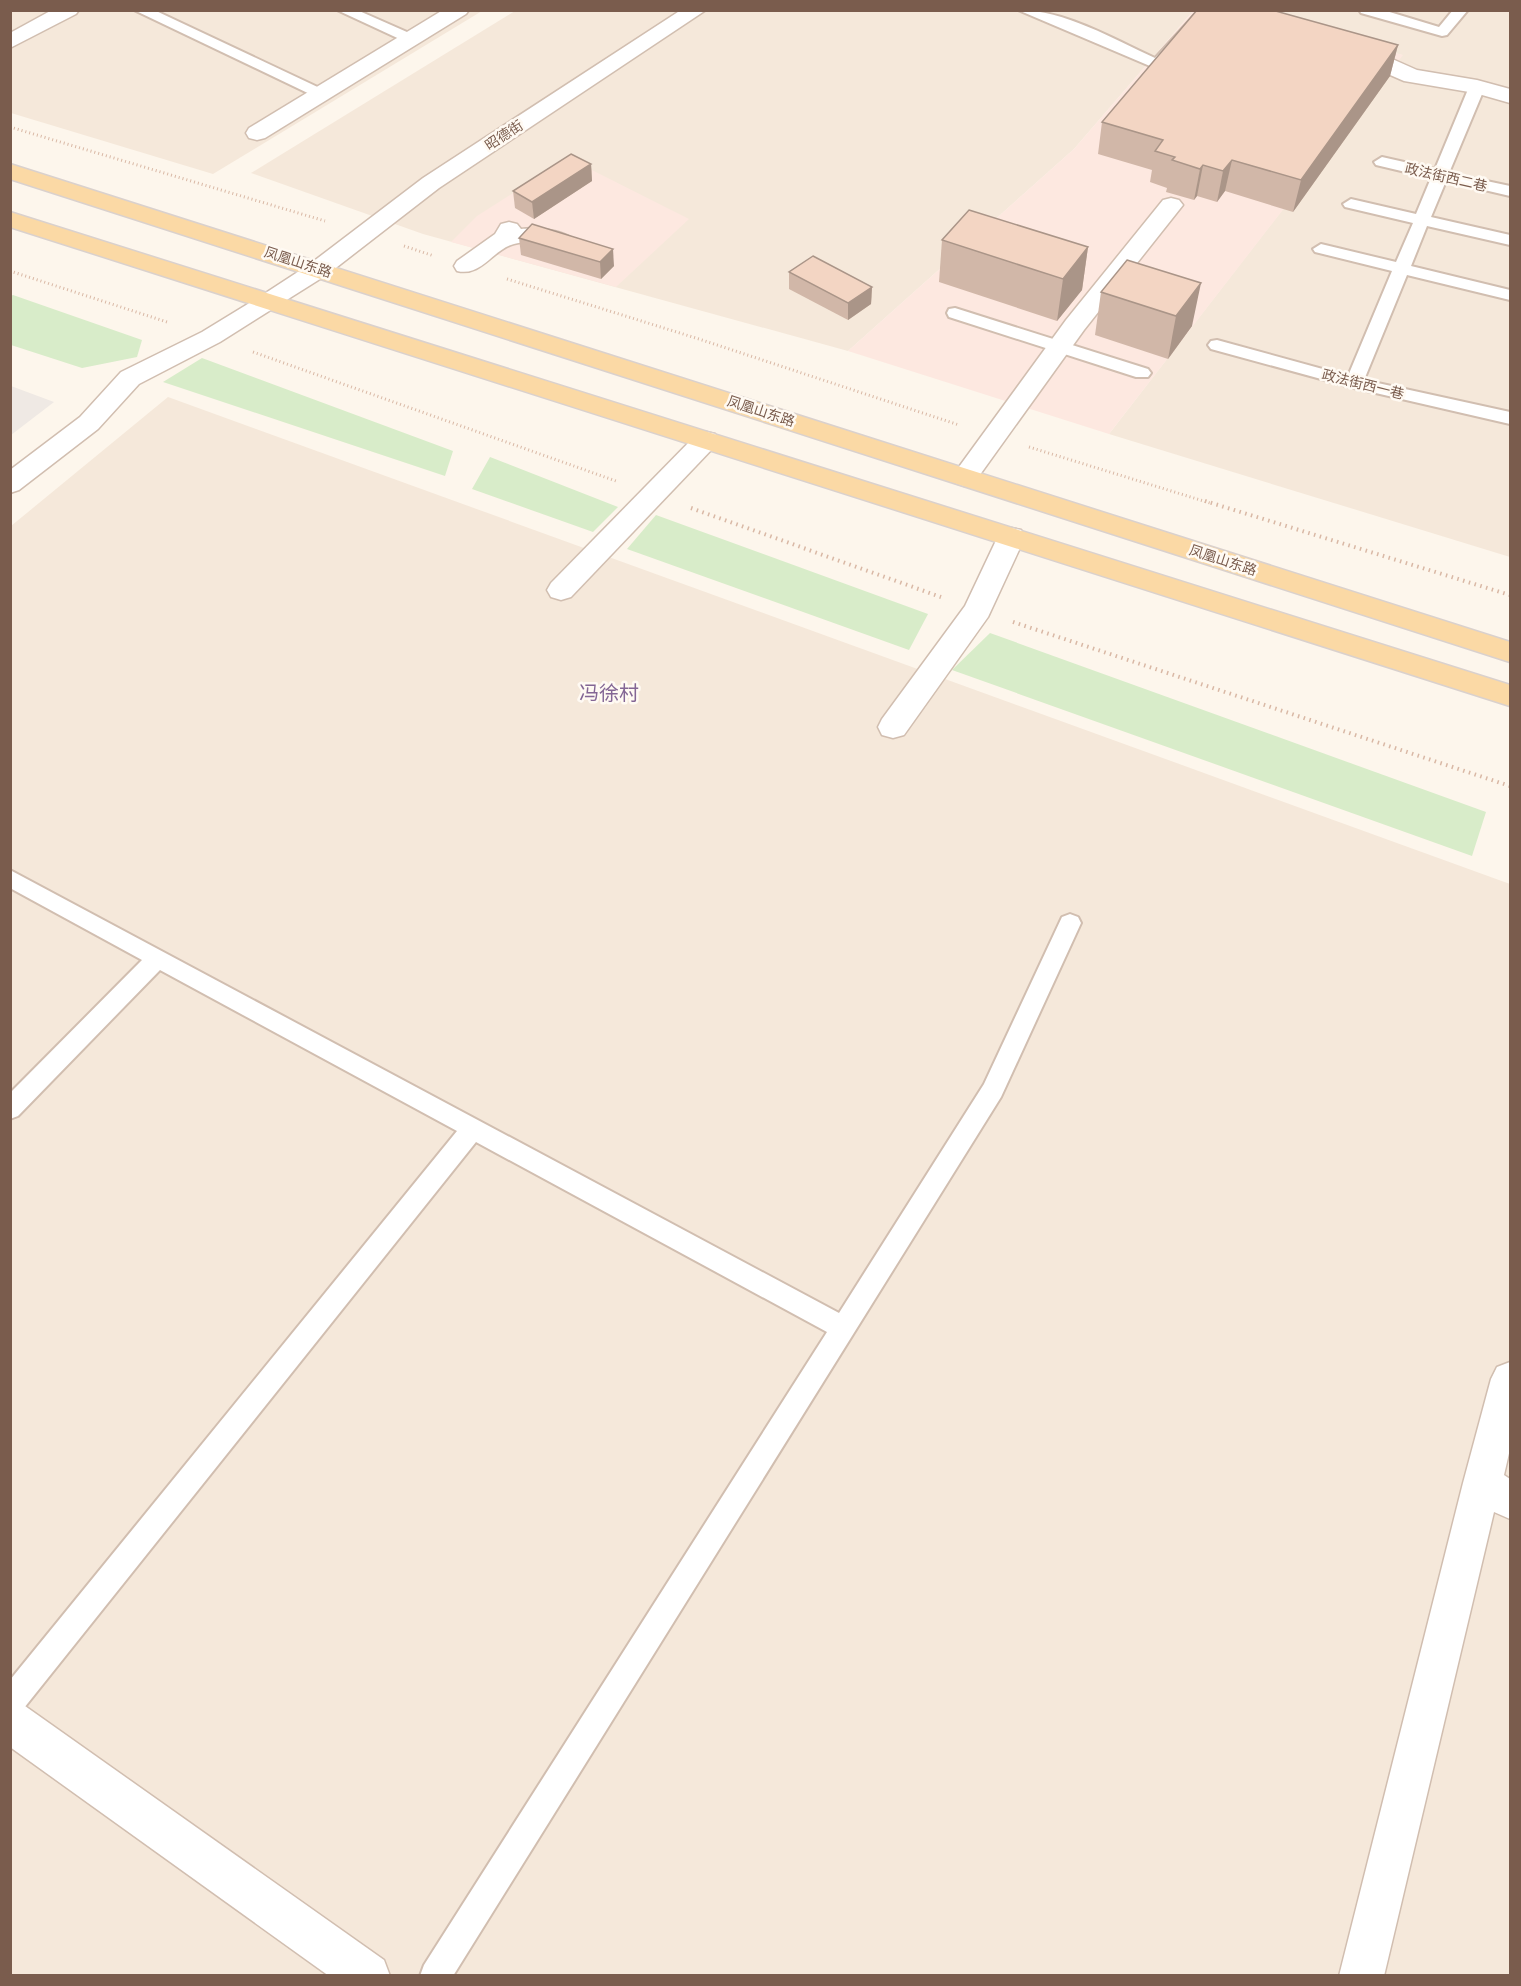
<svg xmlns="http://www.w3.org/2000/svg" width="1521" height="1986" viewBox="0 0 1521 1986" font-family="'Nunito Sans','Noto Sans SC',sans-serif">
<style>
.residential{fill:#f5e8da}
.commercial{fill:#fde8e0}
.industrial{fill:#efe9e4}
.green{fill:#d8ecc9}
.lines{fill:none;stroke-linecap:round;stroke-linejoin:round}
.lane-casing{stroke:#d1beb0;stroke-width:4}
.street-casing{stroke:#d1beb0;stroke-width:3}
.primary-casing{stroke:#dad1cd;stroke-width:3}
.path-far1{stroke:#d9b8a5;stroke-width:3;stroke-dasharray:1 3;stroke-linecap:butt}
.path{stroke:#d9b8a5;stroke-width:4;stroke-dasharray:1.5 4.5;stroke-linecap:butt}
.lane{fill:#fff;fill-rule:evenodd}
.street{fill:#fff;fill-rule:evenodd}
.primary{fill:#fbd9a5;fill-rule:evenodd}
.wall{fill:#d1b7a8}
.shaded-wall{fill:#aa9588}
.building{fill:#f3d5c3;stroke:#aa9588;stroke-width:1.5}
.labels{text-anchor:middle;stroke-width:5;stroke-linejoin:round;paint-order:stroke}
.far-street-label{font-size:14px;fill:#7a5c4d;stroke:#fffaf3}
.quarter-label{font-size:20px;fill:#846695;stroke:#fffaf3}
</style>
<rect width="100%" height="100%" fill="#fdf6ec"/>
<g class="residential">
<path d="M10,11H482L213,174L11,113Z"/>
<path d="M515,11H1193L1074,149L848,351L423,234L251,173Z"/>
<path d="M1244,11H1510V557L1109,434L1402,55Z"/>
<path d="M168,397L1510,884V1975L11,1976V526Z"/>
</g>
<g class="commercial">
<path d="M1193,11H1244L1403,55L1109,434L848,351L1074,149Z"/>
<path d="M568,158L689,219L616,287L451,242L477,216Z"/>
</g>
<path class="industrial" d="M11,386L54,402L11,435L10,386Z"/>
<g class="green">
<path d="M13,295L142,340L137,357L82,368L11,345V296Z"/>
<path d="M202,358L453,451L445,476L163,382Z"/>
<path d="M490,457L618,507L593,532L472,489Z"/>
<path d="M656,515L928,614L909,650L627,549Z"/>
<path d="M990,633L1486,812L1472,856L952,670Z"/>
</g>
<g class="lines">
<g class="lane-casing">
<g id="lane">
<path d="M134,10H154L326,91L329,94L321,99L316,97Z"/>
<path d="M337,10H357L416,36L418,39L416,42H406Z"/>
<path d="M1018,10C1065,10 1113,39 1155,58L1199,10H1214L1162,68L1157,69Z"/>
<path d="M1359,10H1383L1439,27L1453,10H1468L1447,35L1442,36L1361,13Z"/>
<path d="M1477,82L1485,87L1449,173L1510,186V196L1446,181L1431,217L1510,235V245L1427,226L1411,266L1510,290V300L1407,275L1364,380L1510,412V424L1354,388L1211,349L1208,345L1211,341L1217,340L1348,376L1392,271L1315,252L1313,249L1321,244L1396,262L1413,223L1345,207L1343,204L1351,199L1416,214L1431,178L1376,165L1374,162L1382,157L1435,169L1469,87Z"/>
<path d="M955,308L1148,369L1151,373L1148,377H1136L949,317L947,313L949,309Z"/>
<path d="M10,870L839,1313L984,1084L1062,917L1070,914L1078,917L1081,923L1001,1097L453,1976H420L424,1965L827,1332L476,1142L20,1713L10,1717V1680L457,1131L160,970L18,1116L10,1119V1093L142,960L10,888Z"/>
</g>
</g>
<g class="street-casing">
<g id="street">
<path d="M52,10H79L76,14L10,48V33Z"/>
<path d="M443,10H469L466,14L265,138L257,140L249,138L246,133L249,128Z"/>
<path d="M681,10H706L439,188L328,274L220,342L139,384L98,429L19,490L10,493V470L80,417L121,372L202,332L261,296L310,264L423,178Z"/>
<path d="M1351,47L1381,54L1417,70L1477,80L1510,89V103L1475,93L1404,81L1365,64L1343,58L1340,53L1343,48Z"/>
<path d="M1171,198L1179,200L1183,205L1084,330L974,483L965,486L956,483L952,477L956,471L1066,320L1163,200Z"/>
<path d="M509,222L517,224L521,229C536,227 568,230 577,243L573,248C553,253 539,238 514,244C493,249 482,277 457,271L454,266L457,261L495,234L501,224Z"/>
<path d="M706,432L715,434L719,440L715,446L571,597L561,600L551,597L547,590L551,583L697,434Z"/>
<path d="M1011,528L1021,530L1025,537L988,617L904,735L893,738L882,735L878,727L882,719L965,606L1001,530Z"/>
<path d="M1510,1362V1449L1504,1475L1510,1479V1519L1494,1512L1384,1976H1339L1463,1483L1491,1379L1497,1367Z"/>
<path d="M10,1700L25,1706L384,1960L390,1976H329L10,1747Z"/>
</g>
</g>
<g class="primary-casing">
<g id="primary">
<path d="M10,164L1510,642V662L10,179Z"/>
<path d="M10,212L1510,685V706L10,227Z"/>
</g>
</g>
<g class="path-far1">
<path d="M10,127L325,221"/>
<path d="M404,246L434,256"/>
<path d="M10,271L167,322"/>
<path d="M507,279L699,339L959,425"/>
<path d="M253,352L616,481"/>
<path d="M1029,447L1210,503"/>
</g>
<g class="path">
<path d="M1205,501L1510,595"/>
<path d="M691,508L941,597"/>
<path d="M1013,622L1510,786"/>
</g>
<use href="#lane" class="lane"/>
<use href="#street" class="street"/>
<use href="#primary" class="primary"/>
</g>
<g class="wall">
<path d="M1398,45L1390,76L1293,212L1225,191L1217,202L1197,196L1194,200L1166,192L1167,188L1150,182L1152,170L1098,154L1102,122Z"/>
<path d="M591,164L592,181L534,219L515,208L513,191Z"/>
<path d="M519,238L614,266L601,279L521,255Z"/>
<path d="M942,240L1088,247L1082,290L1057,321L939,282Z"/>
<path d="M1127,260L1192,326L1168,359L1095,335L1101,292Z"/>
<path d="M789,272L872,287L871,304L848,320L789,289Z"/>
</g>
<g class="shaded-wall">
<path d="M1398,45L1390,76L1293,212L1301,180Z"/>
<path d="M1232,160L1225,191L1217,202L1223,171Z"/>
<path d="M591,164L592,181L534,219L532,202Z"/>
<path d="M1203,165L1197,196L1194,200L1200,169Z"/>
<path d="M1088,247L1082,290L1057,321L1063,279Z"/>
<path d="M613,249L614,266L601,279L600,262Z"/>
<path d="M1201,283L1192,326L1168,359L1176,316Z"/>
<path d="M872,287L871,304L848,320V303Z"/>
</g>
<g class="building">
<path d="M1197,10H1272L1398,45L1301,180L1232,160L1223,171L1203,165L1200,169L1172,160L1175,157L1155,151L1163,140L1102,122Z"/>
<path d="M571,154L591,164L532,202L513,191Z"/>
<path d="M969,210L1088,247L1063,279L942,240Z"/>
<path d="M532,224L613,249L600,262L519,238Z"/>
<path d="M813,256L872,287L848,303L789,272Z"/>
<path d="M1127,260L1201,283L1176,316L1101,292Z"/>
</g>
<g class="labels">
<g class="far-street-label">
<text transform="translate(504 135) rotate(-33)" y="5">昭德街</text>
<text transform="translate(1446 177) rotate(13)" y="5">政法街西二巷</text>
<text transform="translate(298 262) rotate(18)" y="5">凤凰山东路</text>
<text transform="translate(1363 384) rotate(14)" y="5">政法街西一巷</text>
<text transform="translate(761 411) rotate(18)" y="5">凤凰山东路</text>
<text transform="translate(1223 560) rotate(18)" y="5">凤凰山东路</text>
</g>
<g class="quarter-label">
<text x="609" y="700">冯徐村</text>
</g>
</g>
<rect width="1521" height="1986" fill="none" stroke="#7a5c4d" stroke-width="24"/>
</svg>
